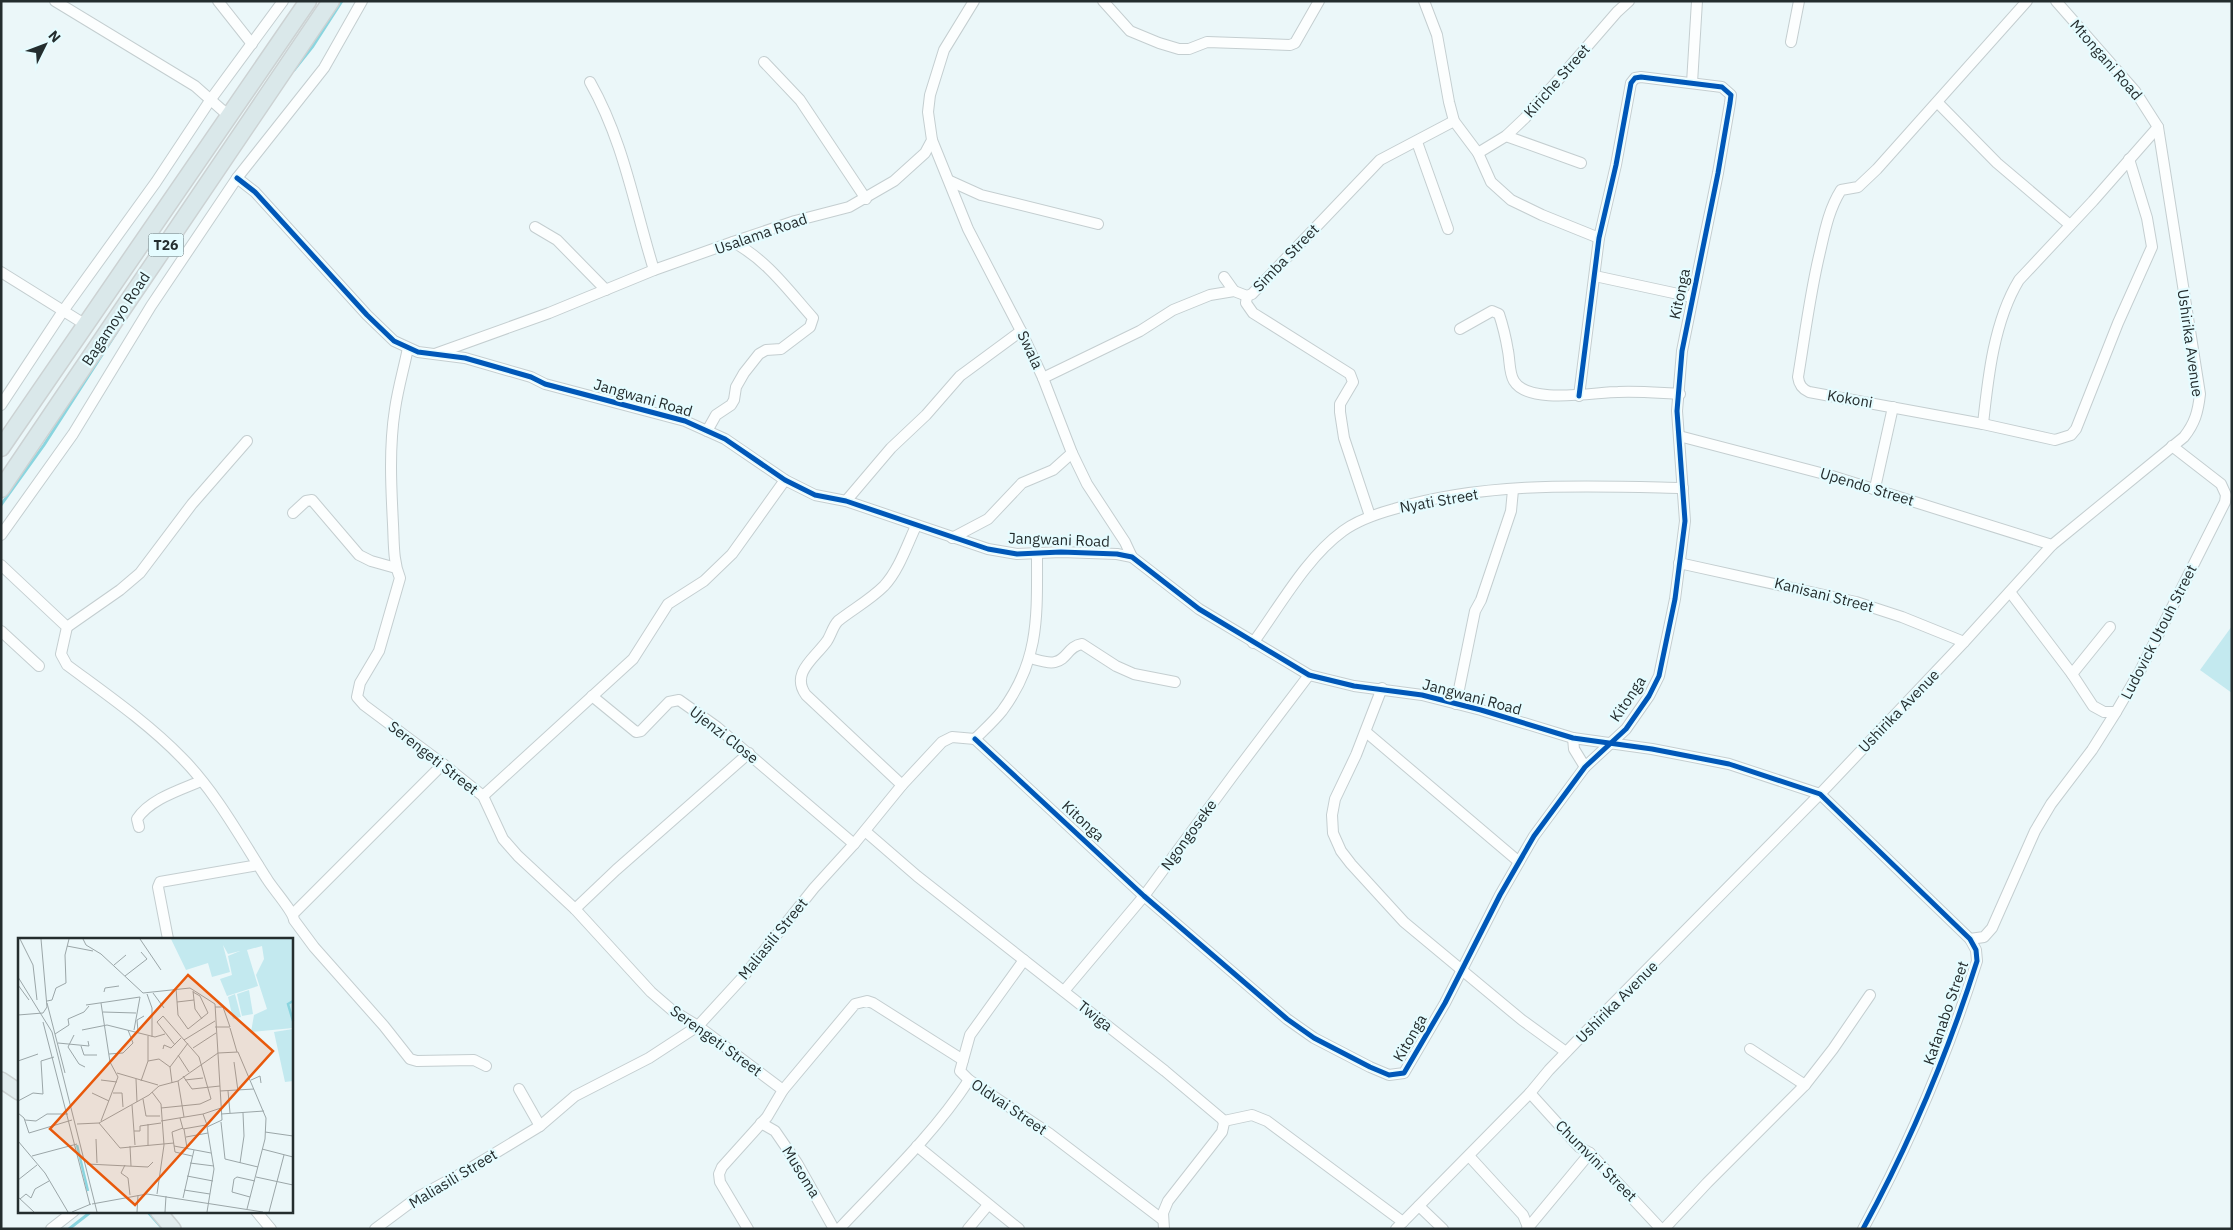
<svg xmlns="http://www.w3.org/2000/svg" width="2233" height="1230" viewBox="0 0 2233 1230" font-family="'IBM Plex Sans',sans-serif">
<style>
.green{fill:#c3e9ef}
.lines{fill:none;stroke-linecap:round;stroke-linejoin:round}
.stream{stroke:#8ad5df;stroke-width:3}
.minor-casing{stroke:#c4ced0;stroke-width:12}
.primary-casing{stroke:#ccd2d3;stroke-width:18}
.trunk-casing{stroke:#ccd2d3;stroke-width:19}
.minor{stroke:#fcfefe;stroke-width:10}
.primary{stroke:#e2edef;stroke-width:15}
.trunk{stroke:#dae8ea;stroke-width:16}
.cycleway-casing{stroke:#e5fcff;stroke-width:8}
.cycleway{stroke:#0057b8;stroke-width:5}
.labels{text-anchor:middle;stroke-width:4.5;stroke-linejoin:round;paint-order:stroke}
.shield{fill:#e5fcff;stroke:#5e6b6d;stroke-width:1}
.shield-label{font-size:14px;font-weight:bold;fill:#242d2e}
.street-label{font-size:15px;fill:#242d2e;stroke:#e5fcff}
.inset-river{fill:none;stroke:#8ad5df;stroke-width:2.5}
.inset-road{fill:none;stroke:#9ba6a8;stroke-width:1}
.view{fill:#e8590c;fill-opacity:0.15;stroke:#e8590c;stroke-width:2.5}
.inset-edge{fill:none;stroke:#242d2e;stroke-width:2.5}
</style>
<rect width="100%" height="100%" fill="#ebf7f9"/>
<path class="green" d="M2232,626V693L2200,670Z"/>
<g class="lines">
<g class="stream">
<path d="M294,70L313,46L342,1"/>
<path d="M1,505L44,445L118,330"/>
<path d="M147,1211L163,1229"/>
<path d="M69,1229L92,1211"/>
</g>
<g class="minor-casing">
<g id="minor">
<path d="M55,1L195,86L230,117"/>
<path d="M218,1L252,44"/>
<path d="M1103,1L1130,31L1159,43L1179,49H1189L1207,42L1290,45L1295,43L1319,1"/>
<path d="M1424,1L1437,35L1449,102L1454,121L1478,153L1491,182L1511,200L1542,215L1599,238"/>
<path d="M2027,1L1877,169L1858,187L1841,190C1829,209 1825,230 1820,252C1810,293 1805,335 1798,377C1799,385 1802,389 1809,392L1983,424L2055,440L2071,435L2076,429L2118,323L2152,247L2147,218L2129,159"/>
<path d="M1791,42L1799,1"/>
<path d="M764,62L800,100L866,199"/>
<path d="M590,82C624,142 634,206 654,270"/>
<path d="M1692,83L1697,1"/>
<path d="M1938,103L1997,163L2070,225"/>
<path d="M1506,136L1581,163"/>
<path d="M932,140L968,229L1021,331L1043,378L1072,453L1087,484L1125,542L1132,557"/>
<path d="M1417,142L1448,229"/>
<path d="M1478,153L1506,136L1525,118L1617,12L1629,1"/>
<path d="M237,178L255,192L367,315L394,341L418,352L465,358L531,377L545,384L685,421L725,439L785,480L815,495L846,501L988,549L1017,554L1061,552L1117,554L1132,557L1199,609L1309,675L1354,686L1422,695L1481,710L1573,738L1652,749L1729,764L1820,794L1970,939L1976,950L1977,961C1947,1056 1911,1141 1863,1229"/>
<path d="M950,181L981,195L1098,224"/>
<path d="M535,227L557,240L606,290"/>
<path d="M1,272L86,325"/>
<path d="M1595,276L1692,297"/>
<path d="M1224,277L1234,291"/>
<path d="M1247,296L1246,303L1253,313L1350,374L1353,382L1340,404V412L1344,438L1370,516"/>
<path d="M1460,329L1492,311L1499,314C1503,326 1506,339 1508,351C1510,361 1509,373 1514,381C1528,405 1595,392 1618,392C1639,391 1659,393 1680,394"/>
<path d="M408,348C404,368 398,388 395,409C389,447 391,486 393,524C394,543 393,561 400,578L379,651L360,683L357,697L364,705L443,764L483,796L503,839L518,856L575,909L651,992L673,1011L698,1026L783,1090"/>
<path d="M435,354L549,313L654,270L733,242L795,221L849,207L894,181L925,153L932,140L928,112L930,95L944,50L974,1"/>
<path d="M1043,378L1140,331L1173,310L1210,295L1234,291L1247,296L1252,294L1380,160L1454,121"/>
<path d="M1,405L63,311L156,182L211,99L283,1"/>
<path d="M1983,424C1988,377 1994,321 2019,280L2093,201L2158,127"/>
<path d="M707,431L716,415L731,405L734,400L736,387L744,373L759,354L766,350L781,349L810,327L813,318C788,290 767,260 733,242"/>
<path d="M1679,436L1832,476L2052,545"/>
<path d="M1875,488L1893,407"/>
<path d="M846,501L891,448L926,415L960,376L1021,331"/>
<path d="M293,513L306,501L312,500L359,555L371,561L396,568"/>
<path d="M1,535L73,434L151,306L237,178L324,68L362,1"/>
<path d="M952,538L988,519L1022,483L1053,470L1072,453"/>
<path d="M1679,563L1856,602L1902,617L1964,642"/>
<path d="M1,565L67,627L61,654L67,665C106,694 148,723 182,758C215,791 242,840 267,879C273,889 293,911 294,920L314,947L384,1026L410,1059L417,1061L474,1060L486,1066"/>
<path d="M2010,592L2072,674L2093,706L2104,712H2116L2140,671L2225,502L2226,495L2221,484L2172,446"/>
<path d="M67,627L120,590L140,573L192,504L247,441"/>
<path d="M1,631L39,666"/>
<path d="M1253,643C1280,606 1306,558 1343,531C1358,520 1376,514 1394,509C1486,481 1588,486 1683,488"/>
<path d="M1030,658C1038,660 1048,664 1055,662C1067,660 1068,646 1082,644L1116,666L1134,674L1175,682"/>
<path d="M2072,674L2110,627"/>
<path d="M1382,688L1356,755L1335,799L1332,815L1333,833L1341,851L1351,864L1404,922L1522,1020L1566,1052"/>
<path d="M592,696L636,732L641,731L669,702L679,700L717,727L854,844"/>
<path d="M1456,704L1475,611L1481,600L1511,511L1513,490"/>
<path d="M1366,732L1518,861"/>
<path d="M1573,738L1574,749L1585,767"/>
<path d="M975,739L1144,896L1287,1019L1314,1038L1370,1067L1389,1075L1404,1073L1445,1003L1500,895L1534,836L1585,767L1626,729L1649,696L1659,676L1675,599L1685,521L1677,411L1682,351L1718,173L1730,103L1731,95L1722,87L1641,77L1635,78L1631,83L1616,165L1599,238L1579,396"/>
<path d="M902,785L806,695C790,673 815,658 827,641C831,635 833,626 838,621C853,609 870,600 884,586C899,570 907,545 916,526"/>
<path d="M483,796L633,659L668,604L704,581L732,554L785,480"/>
<path d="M139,827L137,819C150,799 180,790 201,781"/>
<path d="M865,831L917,876L1165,1071L1222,1119L1224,1123L1222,1132L1168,1201L1163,1213L1164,1229"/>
<path d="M575,909L616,870L749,753"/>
<path d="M293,914L443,764"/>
<path d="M168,939L158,887L160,882L258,865"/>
<path d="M1970,939L1984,937L1992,928L2035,831L2051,804L2092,750L2116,712"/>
<path d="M1024,960L970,1035L960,1071L969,1080L1050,1134L1163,1220"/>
<path d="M1064,991L1144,896L1234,774L1309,675"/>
<path d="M1750,1049L1805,1085"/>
<path d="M519,1089L540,1126"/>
<path d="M1530,1093L1579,1147L1590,1153L1661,1229"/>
<path d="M761,1123L775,1131L797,1163L834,1229"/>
<path d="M1224,1123V1121L1252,1115L1267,1121L1403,1222"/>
<path d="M917,1146L1019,1229"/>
<path d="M1469,1156L1523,1215L1528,1227"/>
<path d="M1419,1206L1443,1229"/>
<path d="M256,1211L271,1229"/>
<path d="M51,1229L74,1211"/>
<path d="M375,1229L418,1197L464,1172L540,1126L575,1096L649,1058L698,1026L743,977L814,888L854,844L902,785L942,742L952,737L975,739C984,730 994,721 1002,711C1040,660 1037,615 1037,554"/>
<path d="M748,1229L720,1182L719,1174L722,1167L767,1117L783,1090L855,1004L867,1001L873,1003L963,1060"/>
<path d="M839,1229C884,1181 933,1135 969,1080"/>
<path d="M968,1229L988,1205"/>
<path d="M1396,1229L1530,1093L1549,1070L1601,1016L1820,794L1964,642L2052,545L2184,437C2195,423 2198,412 2200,394L2158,127L2135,91L2056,1"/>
<path d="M1527,1229L1590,1153"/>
<path d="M1664,1229L1707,1183L1805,1085L1833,1049L1870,995"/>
</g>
</g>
<g class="primary-casing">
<g id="primary">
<path d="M1,1080L19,1092"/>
<path d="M158,1211L173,1229"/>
</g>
</g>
<g class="trunk-casing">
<g id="trunk">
<path d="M1,448L308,1"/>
<path d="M1,489L331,1"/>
</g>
</g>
<use href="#minor" class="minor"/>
<use href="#primary" class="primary"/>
<use href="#trunk" class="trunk"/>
<g class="cycleway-casing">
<g id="cycleway">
<path d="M237,178L255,192L367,315L394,341L418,352L465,358L531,377L545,384L685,421L725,439L785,480L815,495L846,501L988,549L1017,554L1061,552L1117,554L1132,557L1199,609L1309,675L1354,686L1422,695L1481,710L1573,738L1652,749L1729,764L1820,794L1970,939L1976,950L1977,961C1947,1056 1911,1141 1863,1229"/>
<path d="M975,739L1144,896L1287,1019L1314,1038L1370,1067L1389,1075L1404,1073L1445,1003L1500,895L1534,836L1585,767L1626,729L1649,696L1659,676L1675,599L1685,521L1677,411L1682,351L1718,173L1730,103L1731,95L1722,87L1641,77L1635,78L1631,83L1616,165L1599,238L1579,396"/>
</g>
</g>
<use href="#cycleway" class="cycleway"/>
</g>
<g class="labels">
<rect class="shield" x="148.5" y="233.5" width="35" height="23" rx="4"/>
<g class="shield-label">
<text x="166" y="250">T26</text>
</g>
<g class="street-label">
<text transform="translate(2106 60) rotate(49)" y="5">Mtongani Road</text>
<text transform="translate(1557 81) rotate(-49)" y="5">Kiriche Street</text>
<text transform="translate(761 234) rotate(-19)" y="5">Usalama Road</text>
<text transform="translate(1286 258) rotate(-46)" y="5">Simba Street</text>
<text transform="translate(1680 294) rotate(-78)" y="5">Kitonga</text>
<text transform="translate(116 319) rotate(-56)" y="5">Bagamoyo Road</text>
<text transform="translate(2190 343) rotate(82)" y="5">Ushirika Avenue</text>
<text transform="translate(1030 350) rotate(65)" y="5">Swala</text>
<text transform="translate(643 398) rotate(16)" y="5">Jangwani Road</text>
<text transform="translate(1850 399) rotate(10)" y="5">Kokoni</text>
<text transform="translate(1867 487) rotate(17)" y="5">Upendo Street</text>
<text transform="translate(1439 501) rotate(-10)" y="5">Nyati Street</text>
<text transform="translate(1059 540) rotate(2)" y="5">Jangwani Road</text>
<text transform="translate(1824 595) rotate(14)" y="5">Kanisani Street</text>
<text transform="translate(2159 632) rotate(-63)" y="5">Ludovick Utouh Street</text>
<text transform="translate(1472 697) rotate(15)" y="5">Jangwani Road</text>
<text transform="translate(1628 699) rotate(-56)" y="5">Kitonga</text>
<text transform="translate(1899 711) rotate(-46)" y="5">Ushirika Avenue</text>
<text transform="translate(724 735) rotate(38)" y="5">Ujenzi Close</text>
<text transform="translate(433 758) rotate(38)" y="5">Serengeti Street</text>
<text transform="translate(1083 821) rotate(43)" y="5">Kitonga</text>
<text transform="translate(1189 835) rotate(-54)" y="5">Ngongoseke</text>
<text transform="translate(773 939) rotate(-51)" y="5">Maliasili Street</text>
<text transform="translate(1617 1002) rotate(-45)" y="5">Ushirika Avenue</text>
<text transform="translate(1946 1013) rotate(-71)" y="5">Kafanabo Street</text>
<text transform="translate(1095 1016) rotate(38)" y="5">Twiga</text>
<text transform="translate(1410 1038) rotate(-60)" y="5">Kitonga</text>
<text transform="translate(716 1041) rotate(36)" y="5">Serengeti Street</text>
<text transform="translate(1009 1107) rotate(34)" y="5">Oldvai Street</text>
<text transform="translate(1596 1161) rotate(45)" y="5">Chumvini Street</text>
<text transform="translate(801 1172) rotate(58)" y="5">Musoma</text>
<text transform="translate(453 1179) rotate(-31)" y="5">Maliasili Street</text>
</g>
</g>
<g transform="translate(18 938)">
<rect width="275" height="275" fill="#ebf7f9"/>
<path d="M153,1H275V90L233,94L236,77L249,71L238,37L246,21L244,8L229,12L240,48L209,58L202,41L214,37L210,18L222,13L210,16L205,7L212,34L194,39L190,25L168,32ZM231,52L235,76L224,78L219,56ZM217,56L223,79L215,81L210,59ZM275,91V143L267,144L256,94Z" fill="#c3e9ef"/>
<path class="inset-river" d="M275,63L270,66L275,83M59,207L70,253"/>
<path class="inset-road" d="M2,1L15,27L19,62M65,1L68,7L83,16L125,55L172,50L197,66L204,182L189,189L196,231L189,274M122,1L143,32M49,8L75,13M96,27L108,17M107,38L129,21L123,14M0,39L34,94L79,274M0,47L11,62M158,50L160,77L170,91L190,75L182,58L175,54M175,53L177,71L184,81M86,54L87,50L101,48M135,55L146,70M129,56L134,70V99M29,63L34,62L38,50L48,45L47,17L51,1M159,64L176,62M29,65L47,135M83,65L92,124L100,139L83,183M68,67L122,59L116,92M85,74L118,75M0,77L25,75L29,69L23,1M25,84L72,267M197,89H212L205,69H197M212,90L219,114M64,92L89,87L137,99L147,96M120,93L119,82L126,78M37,96L51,87L50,81L66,74L71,68M56,97L50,109L61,126L67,129M166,102L197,83M40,105L71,108L70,103M63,108L66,117H79M175,110L198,95M145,111L146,107L153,110L163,100M91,116L105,115L115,105L110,92M160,117L171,134M0,123L20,116M130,123L141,121L152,129M216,124L220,153M99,135L140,147M165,138L174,151L202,148M118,141L119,164M83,142L99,144M167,142L185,140M233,142L242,138L243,145M123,143L130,123V98M160,143L166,179M154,145L152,129L170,105M202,153L236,151M210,153L212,175M134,154L143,166L146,207L139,256M74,155L91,163M95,155H104L105,169M125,161L128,178H142M0,163L15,155L25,156L23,123L36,119M114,167L117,207M143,170L182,166L193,161L181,119L145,78L139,84L157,107M0,175L6,180L11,195L54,182M185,176L203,170M203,176L246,173M162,180L165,191L188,187M7,182L18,183L29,176H50M143,183L185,176L189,187M203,184L207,221L240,229M81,185L102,210L156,205M59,186L81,185L131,157L141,148L160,143L200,115L220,114L248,180L247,201L229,271M165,190L154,194L157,214L174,218M166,191L169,210M116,193H122V188L143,185M247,194L275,198M168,199L190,195M78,201L79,225M0,203L27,235L50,274M112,208L113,228M130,208V186M156,208L193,215M244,211L275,219M14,218L59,206M172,225L196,228M222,225L226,198L225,175M69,226L130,229L135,224M107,227L103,235L110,240L112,257M169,238L195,243M238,239L275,247M0,242L19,227M166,252L192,256M0,259L16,274M232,259L214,254L216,241L219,239L237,243M165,260L176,212M2,261L8,256L13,260L17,251L31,243M74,266L129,256L245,274M54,274L73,266M119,274L120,257M147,274L148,258M251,274L266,217"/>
<path class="view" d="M170,37L255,113L117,267L32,191Z"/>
<rect width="275" height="275" class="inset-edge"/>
</g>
<rect width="2233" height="1230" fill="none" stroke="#242d2e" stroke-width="5"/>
<g transform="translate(45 45) rotate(48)" stroke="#e5fcff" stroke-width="4" paint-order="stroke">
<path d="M0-4L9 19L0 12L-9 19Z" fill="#242d2e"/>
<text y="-8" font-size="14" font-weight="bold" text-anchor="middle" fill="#242d2e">N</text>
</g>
</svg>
